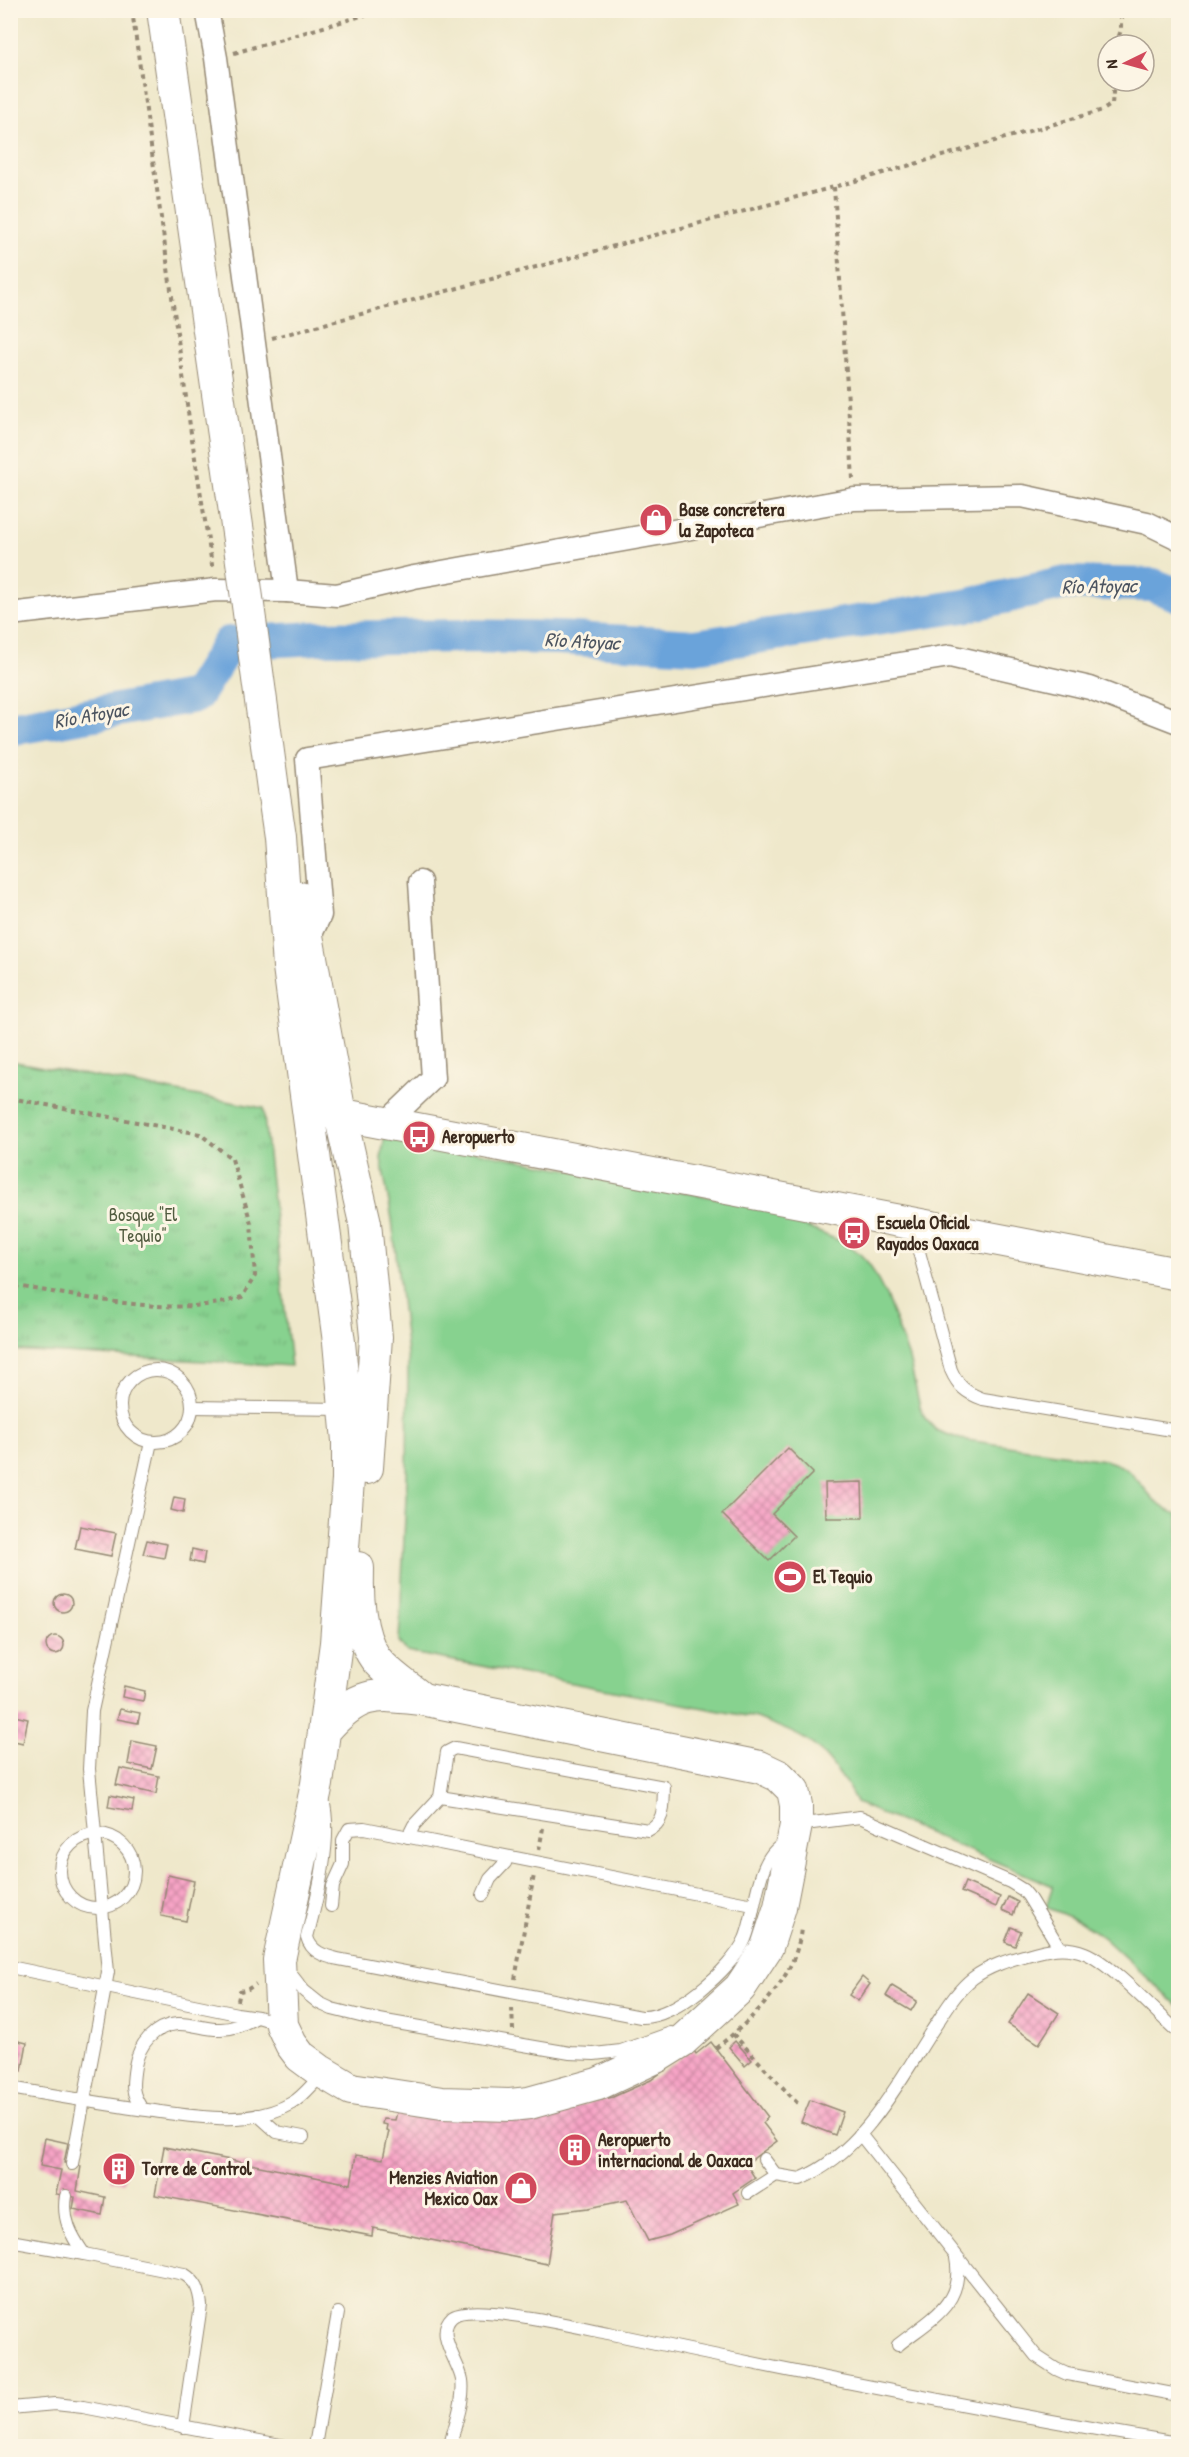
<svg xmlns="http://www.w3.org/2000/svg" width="1189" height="2457" viewBox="0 0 1189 2457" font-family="'Patrick Hand',sans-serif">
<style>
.park{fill:url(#park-tufts);stroke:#617e56;stroke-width:1.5}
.pitch{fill:#87d28f;stroke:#617e56;stroke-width:1.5}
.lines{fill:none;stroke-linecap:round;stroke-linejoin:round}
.river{stroke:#6ba3da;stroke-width:34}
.building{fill:url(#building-cross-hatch)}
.lane-casing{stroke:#958974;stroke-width:14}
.street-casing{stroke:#958974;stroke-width:25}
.secondary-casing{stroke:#958974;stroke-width:34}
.path{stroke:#958974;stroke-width:4;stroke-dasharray:4.5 4.5;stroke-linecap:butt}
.lane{stroke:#fff;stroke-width:12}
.street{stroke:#fff;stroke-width:22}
.secondary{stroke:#fff;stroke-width:32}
.secondary-bridge-casing{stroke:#958974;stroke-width:34;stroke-linecap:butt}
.secondary-bridge{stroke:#fff;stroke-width:32}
.labels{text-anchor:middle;stroke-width:6;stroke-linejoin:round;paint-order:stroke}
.poi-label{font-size:18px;font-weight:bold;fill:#3b2a1e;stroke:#fcf5e5;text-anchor:start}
.park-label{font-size:18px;fill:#525c40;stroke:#fcf5e5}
.water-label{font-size:20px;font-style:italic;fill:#4c5460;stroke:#fcf5e5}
</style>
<defs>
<pattern id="park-tufts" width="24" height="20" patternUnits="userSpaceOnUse" patternTransform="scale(1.5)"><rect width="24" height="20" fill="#87d28f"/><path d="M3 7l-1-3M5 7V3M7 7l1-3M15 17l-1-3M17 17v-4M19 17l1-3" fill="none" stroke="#75b47b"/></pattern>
<pattern id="building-cross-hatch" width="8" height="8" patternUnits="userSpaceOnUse" patternTransform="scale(1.5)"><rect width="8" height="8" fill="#f7a4c6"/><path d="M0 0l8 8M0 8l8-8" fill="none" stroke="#c986a0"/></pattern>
</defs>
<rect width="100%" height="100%" fill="#fcf5e5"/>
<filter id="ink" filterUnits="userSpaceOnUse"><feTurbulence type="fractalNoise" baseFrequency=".0167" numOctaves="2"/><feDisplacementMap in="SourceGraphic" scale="12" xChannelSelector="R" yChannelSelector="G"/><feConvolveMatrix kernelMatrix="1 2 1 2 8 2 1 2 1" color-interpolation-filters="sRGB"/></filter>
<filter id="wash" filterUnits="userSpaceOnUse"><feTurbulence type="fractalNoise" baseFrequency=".008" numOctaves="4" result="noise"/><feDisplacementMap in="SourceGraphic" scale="24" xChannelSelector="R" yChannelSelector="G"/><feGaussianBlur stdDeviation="1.35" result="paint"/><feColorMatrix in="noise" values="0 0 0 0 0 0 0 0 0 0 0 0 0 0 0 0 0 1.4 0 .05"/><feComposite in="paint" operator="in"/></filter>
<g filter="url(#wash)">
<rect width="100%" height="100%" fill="#efe8cb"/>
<path class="park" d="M11,1061L263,1108L291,1366L11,1350Z"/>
<path class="pitch" d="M385,1134L782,1211L794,1222L840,1241L860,1254L870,1265L887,1298L909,1358L920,1407L925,1418L936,1430L960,1439L1104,1460C1112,1462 1119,1464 1126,1469C1145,1484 1153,1508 1178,1514V2006L1104,1938L1079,1921L1046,1907L1053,1886L856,1803C852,1791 845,1782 837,1771C813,1737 794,1733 757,1718L407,1652L399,1641L407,1477L408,1363L392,1219L381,1159Z"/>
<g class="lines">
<path class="river" d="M10,729L196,696L229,643L317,638L469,636L558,638L695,646L964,606L1066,583L1153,585L1178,595"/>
</g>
<g id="blocks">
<g class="building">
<path d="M788,1448L813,1473L772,1514L794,1536L769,1561L722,1514Z"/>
<path d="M862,1482L863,1518H826L825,1483Z"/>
<path d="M174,1497L185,1499L183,1513L171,1510Z"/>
<path d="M80,1526L116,1533L111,1556L75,1549Z"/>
<path d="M147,1540L167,1544L164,1558L143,1554Z"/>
<path d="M192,1549L205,1552L203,1564L190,1561Z"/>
<circle cx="63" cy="1603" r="9"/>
<circle cx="55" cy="1645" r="9"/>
<path d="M124,1686L145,1691L143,1701L122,1697Z"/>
<path d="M120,1709L140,1713L138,1723L117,1719Z"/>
<path d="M10,1715L28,1719L23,1743L10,1740Z"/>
<path d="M132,1741L157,1746L152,1769L128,1764Z"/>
<path d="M120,1768L159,1776L156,1794L116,1785Z"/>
<path d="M110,1795L134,1800L132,1811L108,1807Z"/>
<path d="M168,1875L194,1881L186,1921L161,1916Z"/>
<path d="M965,1882L1000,1897L996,1907L961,1892Z"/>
<path d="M1008,1897L1018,1902L1013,1915L1002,1910Z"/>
<path d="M1011,1927L1021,1931L1015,1946L1005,1942Z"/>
<path d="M862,1977L870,1984L858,2001L849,1995Z"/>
<path d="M892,1986L917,2001L911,2011L886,1996Z"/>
<path d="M1028,1993L1059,2013L1039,2044L1008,2024Z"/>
<path d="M10,2039L27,2043L22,2071L10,2069Z"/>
<path d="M735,2041L752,2060L745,2066L729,2047Z"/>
<path d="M711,2042L768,2117L763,2123L777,2141L746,2164L755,2178L733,2193L739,2204L670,2235L648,2241L627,2200L589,2208L555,2212L547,2264L373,2228L372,2236L155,2195L164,2147L351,2184L356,2155L383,2159L389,2131L386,2130L387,2125L382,2124L383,2119L395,2120L399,2105L508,2116L573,2107L613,2097L651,2080L693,2049L696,2054Z"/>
<path d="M810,2100L843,2112L835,2135L801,2122Z"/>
<path d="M45,2138L68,2143L64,2163L81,2166L77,2191L105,2197L102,2215L73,2209L75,2197L56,2194L61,2170L40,2166Z"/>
<path d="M114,2155L129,2157L124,2183L110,2180Z"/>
</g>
</g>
</g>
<g filter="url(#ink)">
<use href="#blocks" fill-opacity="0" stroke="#958974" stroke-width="1.5"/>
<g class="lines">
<g class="lane-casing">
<g id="lane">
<path d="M912,1226L951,1370C958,1386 966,1393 983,1399L1178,1431"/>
<circle cx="156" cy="1406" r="36"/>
<path d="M192,1407L344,1409"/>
<path d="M323,1800C333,1838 317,1899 307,1937C311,1952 324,1956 338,1959L641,2017C674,2019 732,1969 745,1939C757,1912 755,1852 789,1842"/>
<path d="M797,1825L860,1817L1010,1882L1023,1890L1028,1896L1059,1947"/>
<circle cx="97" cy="1871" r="37"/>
<path d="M408,1837L414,1825L440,1797L447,1752L455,1748L664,1787C663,1804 666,1822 648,1830L440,1797"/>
<path d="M483,1895L490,1879L505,1863L507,1857"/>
<path d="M331,1906L333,1886L343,1864V1840L349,1829L364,1828L753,1905"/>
<path d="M10,1967L237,2014L258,2017L281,2024"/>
<path d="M286,1968L304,1991L319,2003L332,2009L368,2018L570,2053L594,2054L621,2051L671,2033"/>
<path d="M10,2085L16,2089C57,2096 98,2103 139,2109C186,2115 248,2129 292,2103C303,2097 313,2083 322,2075"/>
<path d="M142,2109C131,2093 132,2085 135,2066C139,2044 154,2026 177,2024C191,2023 205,2029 218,2029C233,2030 245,2023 257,2017"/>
<path d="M258,2115L277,2132L303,2137"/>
<path d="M860,2134L1036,2356L1056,2369L1067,2374L1178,2395"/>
<path d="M764,2159L776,2175"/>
<path d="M72,2164L108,1972L89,1769L92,1711L151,1442"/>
<path d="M748,2193L776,2175L800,2179C862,2153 897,2085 931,2032C944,2013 955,1992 973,1978C989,1966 1009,1960 1027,1955C1047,1949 1065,1945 1085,1953C1109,1962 1157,2013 1178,2032"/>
<path d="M66,2196C62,2219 71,2235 84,2254L184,2274C197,2282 199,2290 201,2305L183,2427"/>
<path d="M10,2241L84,2254"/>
<path d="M898,2345C929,2320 965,2304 956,2258"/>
<path d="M10,2408L55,2404L83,2407L286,2446"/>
<path d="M315,2446L338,2313"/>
<path d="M450,2446C454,2426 465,2401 462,2380C459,2361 434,2334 452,2317C468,2301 583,2328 608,2333C797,2373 987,2411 1178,2443"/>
</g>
</g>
<g class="street-casing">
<g id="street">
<path d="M207,10L216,58L287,591"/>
<path d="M10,614L216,590L287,591L337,595L414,577L854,499L1022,496L1147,523L1178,538"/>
<path d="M309,938L320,915L307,759L950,656L1090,688L1178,722"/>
<path d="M385,1124L433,1078L420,882"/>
</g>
</g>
<g class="secondary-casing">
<g id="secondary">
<path d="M163,10L241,554"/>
<path d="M273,789L280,837L289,967L339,1342L348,1441V1480L336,1643L317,1784L279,1960L282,2025L291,2044L300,2056L319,2070L351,2089L442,2103L510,2105L529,2103L598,2084L658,2056L682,2041L740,1988L767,1947L780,1907L796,1825V1805L793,1790L779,1776L760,1767L422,1699C374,1694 359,1691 325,1730"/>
<path d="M300,898L340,1114L365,1223L376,1337L367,1468"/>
<path d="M322,1111L1178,1274"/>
<path d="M358,1568C357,1599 358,1643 382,1666C394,1678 409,1688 422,1699"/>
</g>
</g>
<g class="path">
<path d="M132,10L191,433L213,571"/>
<path d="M1116,45L1121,30V10"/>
<path d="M234,53L382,10"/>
<path d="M834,187L853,479"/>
<path d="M272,338L834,187L1103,110L1112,104L1114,81"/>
<path d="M10,1098L200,1134L232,1159L251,1223L255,1276L242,1297C176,1320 79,1295 10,1285"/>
<path d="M539,1850L543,1828"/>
<path d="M515,1979L534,1875"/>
<path d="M238,2001L240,1991L248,1989L256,1984"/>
<path d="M512,2008L513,2030"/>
<path d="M733,2034L799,2105"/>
<path d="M716,2048C753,2019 798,1977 801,1927"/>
</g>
<use href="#lane" class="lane"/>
<use href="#street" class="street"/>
<use href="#secondary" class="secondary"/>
<g class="secondary-bridge-casing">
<path id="secondary-bridge" d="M241,554L273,789"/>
</g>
<use href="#secondary-bridge" class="secondary-bridge"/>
</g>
</g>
<defs>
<g id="shop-disc" transform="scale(1.725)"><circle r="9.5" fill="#d1495b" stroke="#fcf5e5"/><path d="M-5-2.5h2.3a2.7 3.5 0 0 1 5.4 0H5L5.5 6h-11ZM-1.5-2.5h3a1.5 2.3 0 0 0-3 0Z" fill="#fff"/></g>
<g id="bus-disc" transform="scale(1.725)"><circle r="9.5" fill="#d1495b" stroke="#fcf5e5"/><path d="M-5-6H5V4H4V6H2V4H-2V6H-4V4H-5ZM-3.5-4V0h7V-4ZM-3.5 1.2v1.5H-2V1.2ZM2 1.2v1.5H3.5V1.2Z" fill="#fff"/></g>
<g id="stadium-disc" transform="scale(1.725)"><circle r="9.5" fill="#d1495b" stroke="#fcf5e5"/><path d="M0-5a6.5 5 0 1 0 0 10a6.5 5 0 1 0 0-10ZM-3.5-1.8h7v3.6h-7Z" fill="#fff"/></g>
<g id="building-disc" transform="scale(1.725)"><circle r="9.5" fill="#d1495b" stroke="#fcf5e5"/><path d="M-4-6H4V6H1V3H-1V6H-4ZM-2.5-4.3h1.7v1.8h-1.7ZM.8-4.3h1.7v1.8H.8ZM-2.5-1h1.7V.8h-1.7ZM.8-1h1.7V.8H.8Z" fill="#fff"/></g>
</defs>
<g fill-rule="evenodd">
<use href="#shop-disc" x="656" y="520"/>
<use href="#bus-disc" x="419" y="1137"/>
<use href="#bus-disc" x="854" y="1233"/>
<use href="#stadium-disc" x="790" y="1577"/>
<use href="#building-disc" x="575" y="2150"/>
<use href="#building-disc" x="119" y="2169"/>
<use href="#shop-disc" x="521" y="2188"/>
</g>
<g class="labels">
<g class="poi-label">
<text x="679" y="516">Base concretera<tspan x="679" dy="21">la Zapoteca</tspan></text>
<text x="442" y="1143">Aeropuerto</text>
<text x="877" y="1229">Escuela Oficial<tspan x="877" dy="21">Rayados Oaxaca</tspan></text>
<text x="813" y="1583">El Tequio</text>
<text x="598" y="2146">Aeropuerto<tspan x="598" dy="21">internacional de Oaxaca</tspan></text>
<text x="142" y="2175">Torre de Control</text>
<text x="498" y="2184" text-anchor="end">Menzies Aviation<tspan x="498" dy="21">Mexico Oax</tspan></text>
</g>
<g class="park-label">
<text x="143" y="1221">Bosque "El<tspan x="143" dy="21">Tequio"</tspan></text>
</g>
<g class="water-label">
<text transform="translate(1099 586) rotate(-1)" y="7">Río Atoyac</text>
<text transform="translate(582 641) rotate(3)" y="7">Río Atoyac</text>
<text transform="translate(91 715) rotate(-10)" y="7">Río Atoyac</text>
</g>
</g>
<rect width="1189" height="2457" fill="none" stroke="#fcf5e5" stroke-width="36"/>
<g transform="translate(1126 63) rotate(265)"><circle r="28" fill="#fcf5e5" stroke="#afa495" stroke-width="1.5"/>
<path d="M0-4.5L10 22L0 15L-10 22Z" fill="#d1495b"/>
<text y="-9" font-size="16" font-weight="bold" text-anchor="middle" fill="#3b2a1e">N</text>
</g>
</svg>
